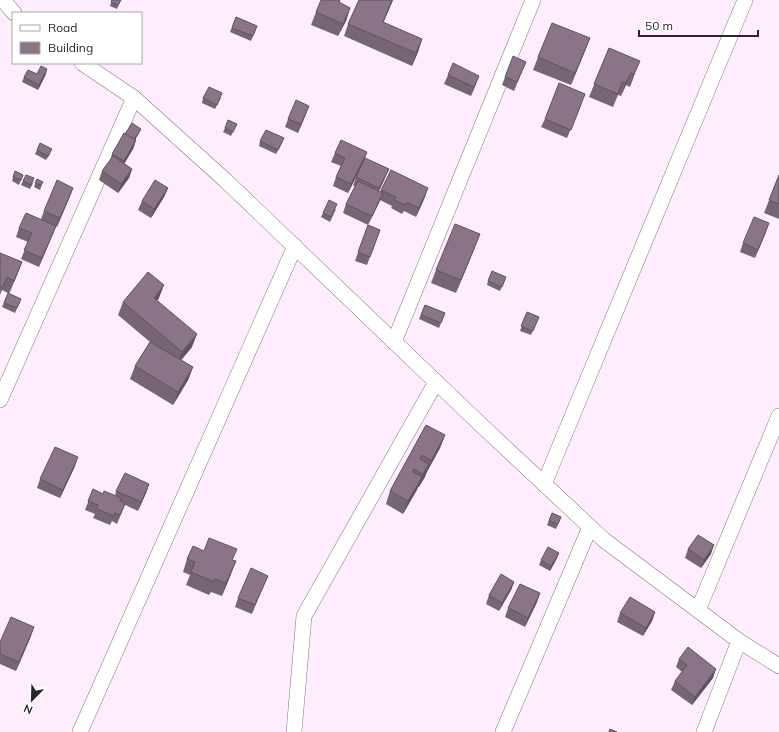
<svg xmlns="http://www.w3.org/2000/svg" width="779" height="732" viewBox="0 0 779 732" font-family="Mulish,sans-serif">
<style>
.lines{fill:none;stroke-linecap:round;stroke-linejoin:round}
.minor-casing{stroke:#877285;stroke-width:16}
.minor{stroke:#fff;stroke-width:15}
.wall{fill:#776575}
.shaded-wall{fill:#61525f}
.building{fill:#8a7588;stroke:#61525f}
</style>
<rect width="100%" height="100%" fill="#ffecfd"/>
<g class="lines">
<g class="minor-casing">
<g id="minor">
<path d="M3,0L14,13"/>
<path d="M82,63L134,98L225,180L480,424L604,540L739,641L779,666"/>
<path d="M394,342L533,0"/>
<path d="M0,400L134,98"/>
<path d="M544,484L745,0"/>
<path d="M698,610L779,416"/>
<path d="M80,732L295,246"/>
<path d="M294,732L304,616L436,382"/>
<path d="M503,732L590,527"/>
<path d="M704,732L739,641"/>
</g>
</g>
<use href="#minor" class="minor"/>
</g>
<g class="wall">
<path d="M112,0H121L117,9L110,6Z"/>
<path d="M359,0H393L383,23L422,39L418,52L412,66L344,36L348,24Z"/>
<path d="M339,3L350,8L346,21L338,36L311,25L316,12Z"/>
<path d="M236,17L257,26L251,41L230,32Z"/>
<path d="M590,38L571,85L533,70L538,57Z"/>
<path d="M609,48L635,73L630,87L626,85L621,96L618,95L613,107L589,97Z"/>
<path d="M526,62L514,91L502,85L505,77Z"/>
<path d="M37,74H46L38,90L22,82L24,77Z"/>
<path d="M448,75L476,84L471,96L444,84Z"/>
<path d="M203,98H221L215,109L202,103Z"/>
<path d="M582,103L567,138L541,127L545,119Z"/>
<path d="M306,114L298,133L285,127L288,119Z"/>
<path d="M237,124L231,136L223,132L225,128Z"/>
<path d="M141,129L139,133L135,140H136L133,149L124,164L132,169L129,178L118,193L99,180L102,171L110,161L112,154L125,134Z"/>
<path d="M260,141L282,143L276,154L259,146Z"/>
<path d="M37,150L50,154L46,160L35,154Z"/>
<path d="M367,152L364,161L348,193L333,186L336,177L341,166L331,162L335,153Z"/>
<path d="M391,170L425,197L416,217L404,211L402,214L391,208L392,206L380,200L368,225L343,213L346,204L355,186H353L356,177L385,178L379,191L380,192Z"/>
<path d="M15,171L23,175L19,185L12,181Z"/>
<path d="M779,175V219L764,213Z"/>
<path d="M37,179L43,182L40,190L34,187Z"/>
<path d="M23,181L33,183L30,189L21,185Z"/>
<path d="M73,188L70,196L57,227L56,226L39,267L21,259L28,242L16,237L19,228L41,219L44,211Z"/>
<path d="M168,188L164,197L151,218L138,210L142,201Z"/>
<path d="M336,209L330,222L321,217L323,213Z"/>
<path d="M368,225L380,230L367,265L355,261Z"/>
<path d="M766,232L755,258L740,252L743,243Z"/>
<path d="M475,247L456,293L431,283L436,270Z"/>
<path d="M0,253L22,262L9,294L21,299L15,313L2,307L8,293L2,290L0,295Z"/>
<path d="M506,277L500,291L487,285L488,281Z"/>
<path d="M159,298L157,301L192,347L181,360L193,367L188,380L173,405L130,379L135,366L150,342L118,315L123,302Z"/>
<path d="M425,305L445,313L439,328L419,319Z"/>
<path d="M527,312L539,317L531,335L520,331Z"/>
<path d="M426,425L445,435L440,448L419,487H418L403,514L386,504L390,491Z"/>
<path d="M75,466L60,498L37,488L40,479Z"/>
<path d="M149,484L146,493L138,511L125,505L117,524L112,521L110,525L93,518L95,514L85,510L93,489L103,494L115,496L116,491Z"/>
<path d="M552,513L561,517L556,529L547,525Z"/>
<path d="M688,549L711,554L701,568L685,558Z"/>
<path d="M204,551L233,560L231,574L222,596L211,592L209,595L186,585L190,575L183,572L187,559Z"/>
<path d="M559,553L557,558L550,571L539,565L541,560Z"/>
<path d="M514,582L511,590L499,611L486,604L489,595Z"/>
<path d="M264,584L252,614L235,607L238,598Z"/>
<path d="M540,593L537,602L525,627L505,617L508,608Z"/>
<path d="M655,612L652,621L643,636L617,622L620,613Z"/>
<path d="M31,636L16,671L0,664V642Z"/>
<path d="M679,659L713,678L692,705L671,690L675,681L682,672L676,667Z"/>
</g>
<g class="shaded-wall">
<path d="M392,0H393L378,35L383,22Z"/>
<path d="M350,8L346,21L338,36L343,24Z"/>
<path d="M590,38L585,51L571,85L575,73Z"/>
<path d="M422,39L418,52L412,66L416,53Z"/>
<path d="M640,61L635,73L630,87L634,74Z"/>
<path d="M47,69L46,74L38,90L39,85Z"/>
<path d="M631,73L626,85L621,96L626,83Z"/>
<path d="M479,76L476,84L471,96L474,87Z"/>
<path d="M309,106L306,114L298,133L301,124Z"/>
<path d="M141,129L139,133L132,145L133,141Z"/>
<path d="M136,140L133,149L121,169L124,161Z"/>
<path d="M367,152L364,161L348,193L351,184Z"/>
<path d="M132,169L129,178L118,193L121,184Z"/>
<path d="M389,169L385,178L376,197L379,188Z"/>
<path d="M73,188L70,196L57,227L60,218Z"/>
<path d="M168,188L164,197L151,218L154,209Z"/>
<path d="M428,188L425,197L416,217L419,208Z"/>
<path d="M383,193L380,201L368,225L372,216Z"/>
<path d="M769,223L766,232L755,258L758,250Z"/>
<path d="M56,226L53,234L39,267L42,258Z"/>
<path d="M480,234L475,247L456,293L461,280Z"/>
<path d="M22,262L17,275L9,294L14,281Z"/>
<path d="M164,285L159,298L149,310L154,298Z"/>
<path d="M197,334L192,347L177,365L182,352Z"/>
<path d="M193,367L188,380L173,405L178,392Z"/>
<path d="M445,435L440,448L426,473L431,461Z"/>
<path d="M78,457L75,466L60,498L63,490Z"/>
<path d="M429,464L425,477L419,487L423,474Z"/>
<path d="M422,477L417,490L403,514L408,501Z"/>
<path d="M149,484L146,493L138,511L141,502Z"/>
<path d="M714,545L711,554L701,568L704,560Z"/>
<path d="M559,553L557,558L550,571L551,566Z"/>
<path d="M236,561L231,574L222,596L226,583Z"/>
<path d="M514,582L511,590L499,611L502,603Z"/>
<path d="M540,593L537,602L525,627L528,618Z"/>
<path d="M655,612L652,621L643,636L646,628Z"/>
<path d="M34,627L31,636L16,671L19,662Z"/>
<path d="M716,669L713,678L692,705L695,697Z"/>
</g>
<g class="building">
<path d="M112,0H121L118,5L111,2Z"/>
<path d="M321,0H340L339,2L350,8L343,24L316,12Z"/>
<path d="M359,0H392L383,22L422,39L416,53L348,24Z"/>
<path d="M236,17L257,26L253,36L232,28Z"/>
<path d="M552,23L590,38L575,73L538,57Z"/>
<path d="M609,48L640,61L634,74L631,73L626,83L622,82L618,94L594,84Z"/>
<path d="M513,56L526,62L517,82L505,77Z"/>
<path d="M453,63L479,76L474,87L448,75Z"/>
<path d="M41,66L47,69L39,85L24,77L28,70L37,74Z"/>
<path d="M559,83L585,94L571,130L545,119Z"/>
<path d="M209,87L222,93L217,105L203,98Z"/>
<path d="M296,100L309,106L301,124L288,119Z"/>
<path d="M228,120L237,124L233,132L225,128Z"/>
<path d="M132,123L141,129L134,139L125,134Z"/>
<path d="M266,130L284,138L278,150L260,141Z"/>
<path d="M124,133L136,140L124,161L112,154Z"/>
<path d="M341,140L367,152L351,184L336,177L345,158L335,153Z"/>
<path d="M40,143L52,149L48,156L37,150Z"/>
<path d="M113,156L132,169L121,184L102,171Z"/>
<path d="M365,158L389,169L379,188L356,177Z"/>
<path d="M391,170L428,188L419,208L407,202L405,205L394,200L396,197L381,190Z"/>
<path d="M15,171L23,175L21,180L13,177Z"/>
<path d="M26,175L34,178L31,185L23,181Z"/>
<path d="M779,175V204L769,200Z"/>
<path d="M37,179L43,182L41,185L35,183Z"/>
<path d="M57,180L73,188L60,218L44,211Z"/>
<path d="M155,180L168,188L154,209L142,201Z"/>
<path d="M358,181L383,193L372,216L346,204Z"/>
<path d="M329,200L337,204L331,217L323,213Z"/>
<path d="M26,213L56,226L42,258L24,250L32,233L19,228Z"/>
<path d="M754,217L769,223L758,250L743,243Z"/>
<path d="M455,224L480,234L461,280L436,270Z"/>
<path d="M368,225L380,230L370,257L358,252Z"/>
<path d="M0,253L22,262L14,281L7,277L2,288L0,287Z"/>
<path d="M492,271L506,277L502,287L488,281Z"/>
<path d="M148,272L164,285L154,298L197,334L182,352L123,302Z"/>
<path d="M8,293L21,299L17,308L4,303Z"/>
<path d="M425,305L445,313L441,323L421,315Z"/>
<path d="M527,312L539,317L533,331L521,326Z"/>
<path d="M150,342L193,367L178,392L135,366Z"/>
<path d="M426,425L445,435L431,461L422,455L420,459L429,464L423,474L414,469L413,472L422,477L408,501L390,491Z"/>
<path d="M55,447L78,457L63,490L40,479Z"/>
<path d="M125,473L149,484L141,502L116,491Z"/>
<path d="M93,489L103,494L104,491L121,498L120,501L125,503L120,515L115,513L114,516L97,509L98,505L88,501Z"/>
<path d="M552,513L561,517L558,524L549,521Z"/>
<path d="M698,535L714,545L704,560L688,549Z"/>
<path d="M209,538L237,549L232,560L236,561L226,583L215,579L214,582L191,572L195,562L187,559L193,546L204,551Z"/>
<path d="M548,547L559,553L551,566L541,560Z"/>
<path d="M251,568L268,576L255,605L238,598Z"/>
<path d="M501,574L514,582L502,603L489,595Z"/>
<path d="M520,584L540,593L528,618L508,608Z"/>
<path d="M630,597L655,612L646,628L620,613Z"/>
<path d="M11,617L34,627L19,662L0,654V642Z"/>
<path d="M688,647L716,669L695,697L675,681L687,665L679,659Z"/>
<path d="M610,729L617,732H609Z"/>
</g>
<rect x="12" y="12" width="130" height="52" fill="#ffffff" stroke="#aba7aa"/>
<rect x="20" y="25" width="20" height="6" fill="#ffffff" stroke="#aba7aa"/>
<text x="48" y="32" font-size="12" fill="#2c232b">Road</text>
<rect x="20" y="42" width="20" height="12" fill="#8a7588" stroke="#aba7aa"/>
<text x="48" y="52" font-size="12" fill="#2c232b">Building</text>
<g transform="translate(32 700) rotate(203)" stroke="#ffffff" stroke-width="3" paint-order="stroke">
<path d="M0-3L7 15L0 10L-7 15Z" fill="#2c232b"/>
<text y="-6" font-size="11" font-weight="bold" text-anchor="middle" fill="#2c232b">N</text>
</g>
<path d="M639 30v6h119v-6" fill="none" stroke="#2c232b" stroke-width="2"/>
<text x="645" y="30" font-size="12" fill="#2c232b" stroke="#ffffff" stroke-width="3" paint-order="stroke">50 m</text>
</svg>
